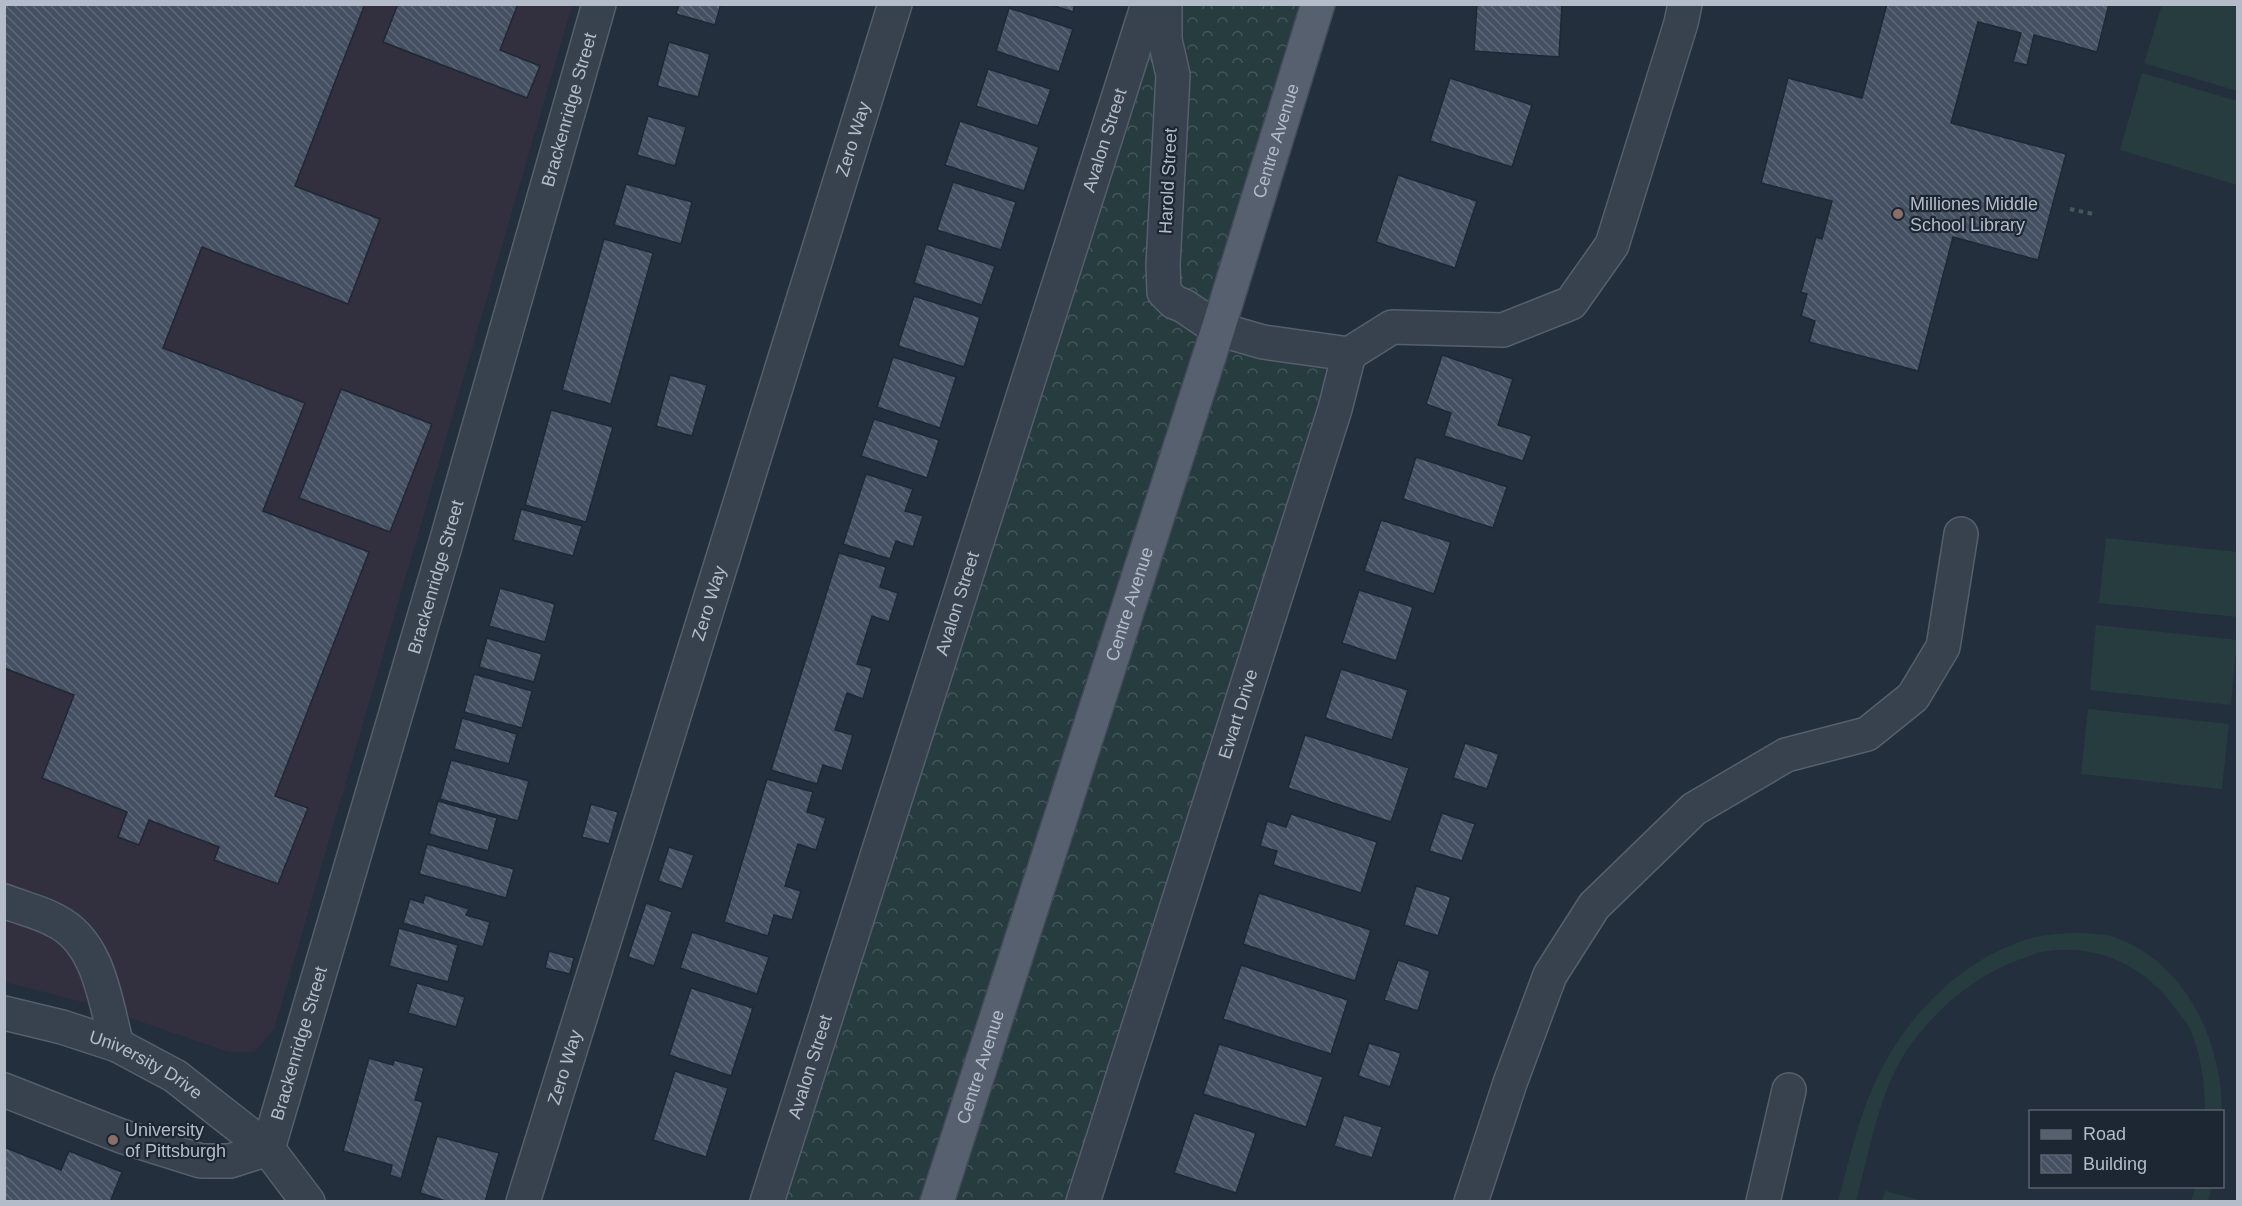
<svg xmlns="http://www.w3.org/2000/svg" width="2242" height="1206" viewBox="0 0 2242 1206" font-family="Arial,sans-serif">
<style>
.medical{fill:#32303f}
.grass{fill:#263c3f}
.forest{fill:url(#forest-crowns)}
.building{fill:url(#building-back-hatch);stroke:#1f2835;stroke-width:1.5}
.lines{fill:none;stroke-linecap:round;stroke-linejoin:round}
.minor-casing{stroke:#565f6c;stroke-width:36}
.major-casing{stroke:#414a57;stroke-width:36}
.path{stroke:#44595c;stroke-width:4;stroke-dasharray:4.5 4.5;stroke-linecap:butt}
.minor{stroke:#38414e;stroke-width:33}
.major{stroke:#56606e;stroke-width:33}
.education-dot{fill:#8d6e63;stroke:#1d2633;stroke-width:2}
.labels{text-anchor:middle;stroke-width:4.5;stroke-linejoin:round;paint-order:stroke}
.street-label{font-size:18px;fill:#b4bcc9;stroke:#1d2633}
.poi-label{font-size:18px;fill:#b4bcc9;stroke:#1d2633;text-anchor:start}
</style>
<defs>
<pattern id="forest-crowns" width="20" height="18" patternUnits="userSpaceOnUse" patternTransform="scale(1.5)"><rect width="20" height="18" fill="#263c3f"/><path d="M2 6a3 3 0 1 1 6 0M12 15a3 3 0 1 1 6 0" fill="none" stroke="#435659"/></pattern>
<pattern id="building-back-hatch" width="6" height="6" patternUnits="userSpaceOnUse" patternTransform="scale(1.5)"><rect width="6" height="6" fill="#455162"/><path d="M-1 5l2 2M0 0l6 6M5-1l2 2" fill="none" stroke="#5d6877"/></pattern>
</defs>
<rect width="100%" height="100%" fill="#242f3e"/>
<path class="medical" d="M4,5H572L274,1029L254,1052H229L87,1003L5,982Z"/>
<g class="grass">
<path d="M2229,5L2237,7V91L2144,63L2162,5Z"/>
<path d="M2142,73L2237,101V185L2120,150Z"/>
<path d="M2106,538L2237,552V617L2099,603Z"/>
<path d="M2096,625L2237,640L2231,705L2090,690Z"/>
<path d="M2088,709L2229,724L2222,789L2081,774Z"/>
<path d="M2083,933C2092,934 2102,934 2111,936C2184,959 2222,1040 2222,1111H2205C2205,1083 2201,1053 2189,1027C2186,1021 2180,1015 2176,1009C2145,965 2095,942 2042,952C2035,953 2028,957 2021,959C1977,975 1943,1003 1914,1040C1879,1085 1871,1148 1856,1201H1838C1849,1161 1858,1118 1876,1080C1905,1018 1958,962 2025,940C2044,934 2064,933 2083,933Z"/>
<path d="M2195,1187H2212L2208,1201H2191Z"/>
<path d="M1885,1191L1923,1201H1882Z"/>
</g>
<path class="forest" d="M1148,5H1318L1218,329L1349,354L1083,1201L767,1202Z"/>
<g class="building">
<path d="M4,4H365L295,186L380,219L348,304L202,247L163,348L305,403L263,511L369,552L275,796L308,808L278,884L214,860L219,847L149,820L139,845L118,837L127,812L42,778L74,695L4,668Z"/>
<path d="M398,4H518L500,50L540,66L527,98L383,42Z"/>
<path d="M679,4H721L715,25L676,14Z"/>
<path d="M1049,4H1075L1073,12Z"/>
<path d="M1477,4H1562L1559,57L1474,51Z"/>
<path d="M1887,4H2109L2097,52L2034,35L2027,65L2013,62L2021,33L1978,22L1951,123L2066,154L2038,260L1953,237L1918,371L1809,342L1815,321L1801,316L1807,294L1801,292L1816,237L1822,239L1832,201L1761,183L1788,78L1862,98Z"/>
<path d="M1009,8L1073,29L1059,72L996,51Z"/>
<path d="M669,42L710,54L698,97L657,86Z"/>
<path d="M988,69L1051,89L1038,126L976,106Z"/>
<path d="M1450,78L1532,105L1512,167L1430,141Z"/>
<path d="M648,116L686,127L675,166L637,155Z"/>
<path d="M960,121L1039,147L1024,191L945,165Z"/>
<path d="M1398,175L1477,201L1455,268L1376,242Z"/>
<path d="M953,182L1016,202L1001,250L937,230Z"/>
<path d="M626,184L692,202L681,244L614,225Z"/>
<path d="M604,239L653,253L611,404L562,390Z"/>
<path d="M926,244L995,266L982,305L914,283Z"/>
<path d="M914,296L980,317L964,367L898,346Z"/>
<path d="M1442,355L1513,379L1498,425L1532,436L1523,461L1444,436L1451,413L1426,404Z"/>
<path d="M893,357L956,377L940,428L877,407Z"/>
<path d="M670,375L707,385L692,436L656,426Z"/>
<path d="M341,389L432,424L390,532L299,498Z"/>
<path d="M551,410L613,427L586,522L525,505Z"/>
<path d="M874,419L939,440L927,478L861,456Z"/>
<path d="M1416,457L1507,487L1493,528L1403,499Z"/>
<path d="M866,474L913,489L905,511L923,516L913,547L896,541L890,559L843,544Z"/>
<path d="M521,509L582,526L573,556L513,540Z"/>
<path d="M1381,520L1451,542L1434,594L1364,571Z"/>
<path d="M839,553L886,567L880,587L898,593L889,622L872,616L857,664L872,668L863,699L847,693L835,730L853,735L842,771L823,765L817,784L771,770Z"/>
<path d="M500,588L555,604L545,642L489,626Z"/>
<path d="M1359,590L1413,607L1396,661L1342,643Z"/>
<path d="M487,638L542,654L534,682L479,667Z"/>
<path d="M1341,669L1408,690L1392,740L1325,718Z"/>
<path d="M474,674L532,691L522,728L464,712Z"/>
<path d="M462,718L517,734L509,764L454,749Z"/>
<path d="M1305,735L1409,768L1391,822L1288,788Z"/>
<path d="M1465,743L1499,754L1487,789L1453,778Z"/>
<path d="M451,760L529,781L518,821L440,799Z"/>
<path d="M767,779L813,792L807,812L826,818L816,850L798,844L785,886L801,891L792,920L774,915L768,936L724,922Z"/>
<path d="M438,801L497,818L488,851L429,834Z"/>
<path d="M591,804L618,812L609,844L582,837Z"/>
<path d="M1442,813L1475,824L1462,861L1429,851Z"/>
<path d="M1291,814L1377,842L1361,893L1273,865L1277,851L1260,846L1267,821L1286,827Z"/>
<path d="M427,844L514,869L506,898L419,874Z"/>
<path d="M669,847L694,855L682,889L658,881Z"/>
<path d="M1416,886L1451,897L1438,936L1404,925Z"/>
<path d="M1259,893L1371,930L1355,981L1243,944Z"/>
<path d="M425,895L469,909L466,915L490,922L483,947L403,923L410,899L423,903Z"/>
<path d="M646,903L672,912L654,966L628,957Z"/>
<path d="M399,928L458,945L448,982L389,966Z"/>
<path d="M692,932L769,957L757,994L680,968Z"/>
<path d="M549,951L574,958L570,974L545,968Z"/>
<path d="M1398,960L1430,971L1418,1011L1384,1000Z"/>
<path d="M1241,965L1348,1000L1331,1054L1223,1019Z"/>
<path d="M417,983L465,997L456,1027L408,1013Z"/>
<path d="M691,988L753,1008L731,1076L669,1055Z"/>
<path d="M1369,1043L1401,1053L1390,1087L1358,1076Z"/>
<path d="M1219,1044L1323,1077L1306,1127L1203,1094Z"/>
<path d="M369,1058L393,1065L394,1060L424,1068L415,1100L423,1102L401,1179L390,1175L392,1165L343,1151Z"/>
<path d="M675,1071L728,1088L706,1157L653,1140Z"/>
<path d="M1194,1113L1256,1133L1236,1193L1174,1173Z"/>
<path d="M1344,1115L1382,1127L1372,1158L1334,1146Z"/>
<path d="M437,1136L499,1153L485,1202H449L420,1193Z"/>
<path d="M4,1147L61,1170L69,1151L122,1172L110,1202H4Z"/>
</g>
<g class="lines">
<g class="minor-casing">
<g id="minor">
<path d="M1165,4V40L1173,75L1163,265L1164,292L1174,302L1184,306L1218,329L1263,342L1349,354"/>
<path d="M1349,354L1392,327L1503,330L1571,303L1612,245L1681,23L1685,4"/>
<path d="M4,901C21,908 41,912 56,921C100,943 105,1002 117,1045"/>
<path id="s1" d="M4,1013L62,1027L117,1045L175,1076L268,1149L308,1202"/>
<path d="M4,1090L121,1136L201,1161H230L268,1149"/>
<path id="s2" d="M268,1149L445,546L599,4"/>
<path id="s3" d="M523,1202L895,4"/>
<path id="s4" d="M767,1202L1148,4"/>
<path id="s5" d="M1083,1202L1335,409L1349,354"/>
<path d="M1471,1202L1510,1083L1550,975L1594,906L1694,809L1786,755L1867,734L1913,697L1943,647L1961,534"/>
<path d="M1763,1202L1789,1090"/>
</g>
</g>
<g class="major-casing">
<g id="major">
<path id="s6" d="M937,1202L1218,329L1318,4"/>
</g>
</g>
<path class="path" d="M2070,209L2093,214"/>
<use href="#minor" class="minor"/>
<use href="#major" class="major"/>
</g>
<g class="education-dot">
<circle cx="1898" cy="214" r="6"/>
<circle cx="113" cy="1140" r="6"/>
</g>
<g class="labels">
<g class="street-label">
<text dy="6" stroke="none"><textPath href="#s2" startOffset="1082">Brackenridge Street</textPath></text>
<text dy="6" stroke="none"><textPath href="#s3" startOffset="1113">Zero Way</textPath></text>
<text dy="6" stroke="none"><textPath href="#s4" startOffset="1114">Avalon Street</textPath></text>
<text dy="6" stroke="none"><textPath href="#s6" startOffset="1114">Centre Avenue</textPath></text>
<text transform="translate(1168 181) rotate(-87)" y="6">Harold Street</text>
<text dy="6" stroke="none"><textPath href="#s2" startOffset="596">Brackenridge Street</textPath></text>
<text dy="6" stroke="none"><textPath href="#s3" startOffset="627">Zero Way</textPath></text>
<text dy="6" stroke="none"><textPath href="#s4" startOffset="628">Avalon Street</textPath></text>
<text dy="6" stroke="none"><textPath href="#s6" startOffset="628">Centre Avenue</textPath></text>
<text dy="6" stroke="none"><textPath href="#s5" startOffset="512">Ewart Drive</textPath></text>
<text dy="6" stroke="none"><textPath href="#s2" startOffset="110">Brackenridge Street</textPath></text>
<text dy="6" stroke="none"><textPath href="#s4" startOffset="142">Avalon Street</textPath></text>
<text dy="6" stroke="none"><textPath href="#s1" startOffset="152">University Drive</textPath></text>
<text dy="6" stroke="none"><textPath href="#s3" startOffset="141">Zero Way</textPath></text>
<text dy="6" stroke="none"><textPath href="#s6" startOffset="142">Centre Avenue</textPath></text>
</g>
<g class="poi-label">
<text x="1910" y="210">Milliones Middle<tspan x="1910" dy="21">School Library</tspan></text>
<text x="125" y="1136">University<tspan x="125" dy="21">of Pittsburgh</tspan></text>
</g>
</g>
<rect width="2242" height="1206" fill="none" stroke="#b4bcc9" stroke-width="12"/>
<rect x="2029" y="1110" width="195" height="78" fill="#1d2633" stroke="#59626f" stroke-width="1.5"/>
<rect x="2041" y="1130" width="30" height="9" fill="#56606e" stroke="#59626f" stroke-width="1.5"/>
<text x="2083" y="1140" font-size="18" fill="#b4bcc9">Road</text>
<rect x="2041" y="1155" width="30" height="18" fill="url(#building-back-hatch)" stroke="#59626f" stroke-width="1.5"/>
<text x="2083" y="1170" font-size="18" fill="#b4bcc9">Building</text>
</svg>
